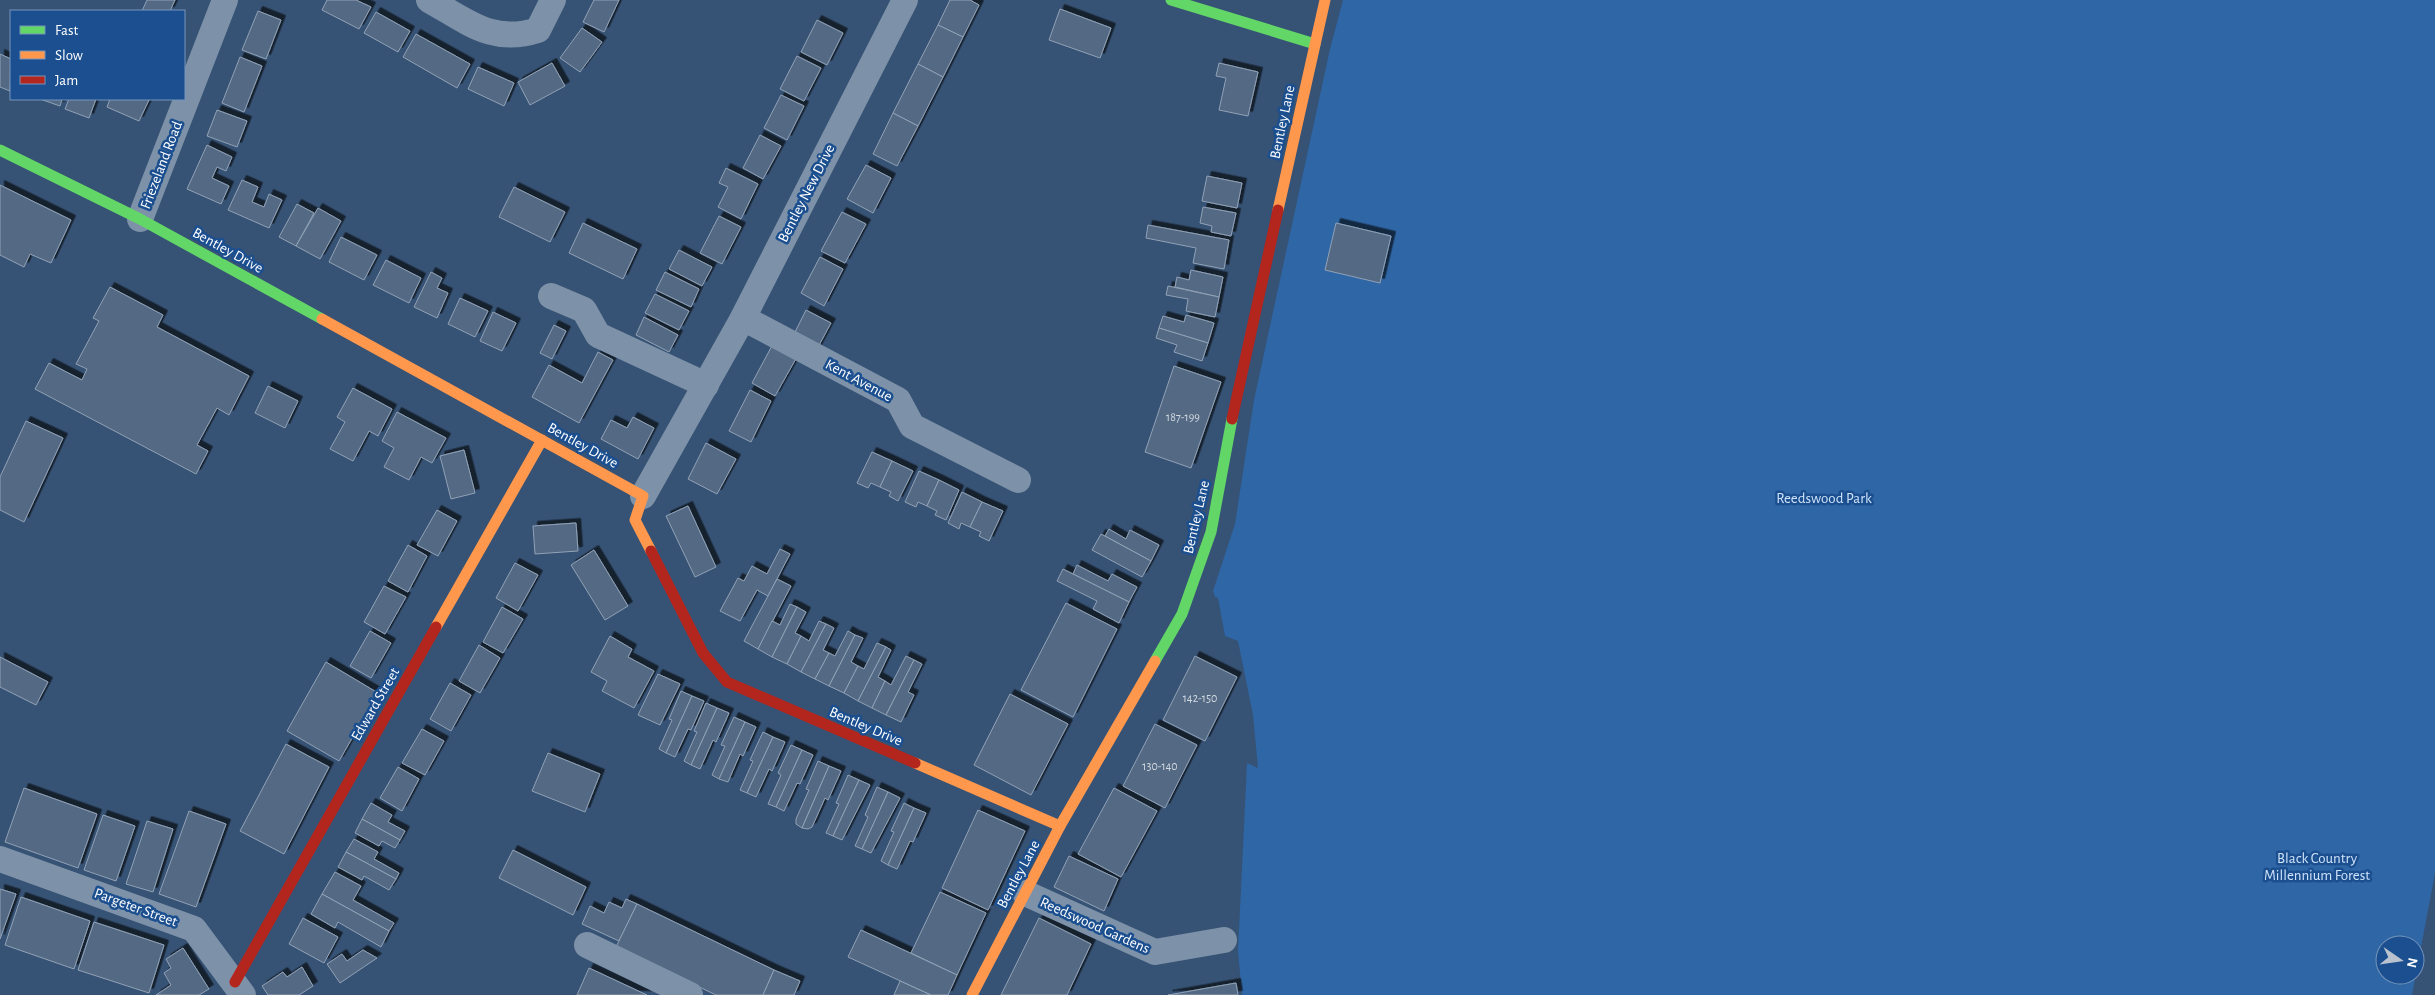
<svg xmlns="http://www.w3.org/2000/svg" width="2435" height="995" viewBox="0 0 2435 995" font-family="'Alegreya Sans',sans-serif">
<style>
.green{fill:#2f66a5;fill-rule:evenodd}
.building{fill:#526984;stroke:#92a2b6;filter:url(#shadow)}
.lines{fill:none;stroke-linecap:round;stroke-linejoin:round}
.street{stroke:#7d92a8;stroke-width:26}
.fast{stroke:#63d668;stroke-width:11}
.slow{stroke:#ff974d;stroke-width:11}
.jam{stroke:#b3261e;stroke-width:11}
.labels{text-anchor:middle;stroke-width:5;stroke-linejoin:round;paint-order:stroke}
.number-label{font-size:12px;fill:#d4dae0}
.street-label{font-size:15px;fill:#fff;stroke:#1b4f8f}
.park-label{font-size:15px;fill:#cfe3fa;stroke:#1b4f8f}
</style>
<defs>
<filter id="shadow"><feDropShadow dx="4.5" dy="-4.5" stdDeviation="0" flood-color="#0009"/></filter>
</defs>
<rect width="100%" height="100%" fill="#365274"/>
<path class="green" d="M1343,0H2435V873L2412,995H1242L1238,951L1247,763L1258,768L1253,715L1238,641L1225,636L1218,598L1215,597L1213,591L1235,524L1254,400L1330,49ZM2385,945H2415V975H2385Z"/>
<g class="building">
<path d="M147,0H175L170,11H142Z"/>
<path d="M327,0H356L371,7L359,29L322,10Z"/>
<path d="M594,0H619L604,32L583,22Z"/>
<path d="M950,0H970L979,5L963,37L938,25Z"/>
<path d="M1060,9L1111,28L1100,58L1049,40Z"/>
<path d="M258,11L281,20L266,59L242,50Z"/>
<path d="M376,12L410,31L398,52L364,33Z"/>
<path d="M817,20L843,33L827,65L801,52Z"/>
<path d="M938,25L963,37L943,77L918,64Z"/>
<path d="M582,28L602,42L580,72L560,58Z"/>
<path d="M416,34L470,64L457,88L403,57Z"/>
<path d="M0,54L11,59L10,91L0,87Z"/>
<path d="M797,56L821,68L804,101L780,89Z"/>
<path d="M240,57L262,66L244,112L222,103Z"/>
<path d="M552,63L565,86L530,105L518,82Z"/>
<path d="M1219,63L1258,72L1248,116L1219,110L1226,78L1216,76Z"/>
<path d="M918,64L943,77L918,126L893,113Z"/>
<path d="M478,67L514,83L504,106L468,89Z"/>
<path d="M781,95L804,106L787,140L764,128Z"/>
<path d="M40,99H62L60,106Z"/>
<path d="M69,99H96L89,118L65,109Z"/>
<path d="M110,99H146L149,100L139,121L107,107Z"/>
<path d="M217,110L247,121L237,147L207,136Z"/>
<path d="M893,113L918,126L897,166L873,154Z"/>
<path d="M760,135L781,146L763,179L743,168Z"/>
<path d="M207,145L232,157L226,171L217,167L212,178L229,186L221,204L187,189Z"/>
<path d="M866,165L891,178L873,213L847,199Z"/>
<path d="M726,168L758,184L741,219L718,207L728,187L719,183Z"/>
<path d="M1207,176L1242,183L1237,208L1202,201Z"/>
<path d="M242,180L258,187L252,202L264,207L269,194L282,200L269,228L228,210Z"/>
<path d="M0,185L71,220L51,263L30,254L24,267L0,255Z"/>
<path d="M514,187L565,212L550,242L499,217Z"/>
<path d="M297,204L314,213L296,246L279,237Z"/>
<path d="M1203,207L1236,213L1231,236L1211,232L1212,226L1200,223Z"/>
<path d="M318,208L341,221L320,259L296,246Z"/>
<path d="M842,212L866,224L845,263L821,251Z"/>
<path d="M719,216L741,227L722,264L700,253Z"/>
<path d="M583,223L637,249L623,279L569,253Z"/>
<path d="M1336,223L1391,236L1380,283L1325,270Z"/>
<path d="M1148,225L1229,240L1224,269L1193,263L1196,248L1146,238Z"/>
<path d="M341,237L377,255L364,280L329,262Z"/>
<path d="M679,250L712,267L702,286L669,269Z"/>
<path d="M820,257L843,269L824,306L801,293Z"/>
<path d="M386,260L421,278L409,303L373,285Z"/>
<path d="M1191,270L1223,277L1219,297L1175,287L1177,277L1189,280Z"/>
<path d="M431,272L442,278L437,288L448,293L437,318L414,307Z"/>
<path d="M665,272L699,289L691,307L656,290Z"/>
<path d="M1168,286L1219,297L1215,317L1186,311L1188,299L1166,295Z"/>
<path d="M110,287L163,315L157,327L249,376L229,415L217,408L197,445L208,451L196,474L35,389L49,363L82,380L87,369L76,364L99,321L93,318Z"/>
<path d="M655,294L689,311L679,330L645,313Z"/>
<path d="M460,298L488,311L475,337L448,324Z"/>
<path d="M806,310L831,323L817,349L793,336Z"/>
<path d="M493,312L516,323L502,351L480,341Z"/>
<path d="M1186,315L1214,323L1208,343L1159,328L1163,316L1184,322Z"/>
<path d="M644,317L678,335L669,352L636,335Z"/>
<path d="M554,325L566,331L552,359L540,353Z"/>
<path d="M1159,328L1208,343L1202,361L1174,352L1177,345L1156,338Z"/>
<path d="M774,342L798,355L775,396L752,383Z"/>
<path d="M598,352L613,360L579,423L532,397L549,365L582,383Z"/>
<path d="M1174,366L1221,382L1191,468L1145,452Z"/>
<path d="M268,386L298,401L285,428L255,413Z"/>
<path d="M353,388L392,409L378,436L369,431L353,461L330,449L345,422L337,417Z"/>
<path d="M750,390L771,401L751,442L729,431Z"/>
<path d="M397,412L446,438L432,463L421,457L409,480L384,467L394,448L382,441Z"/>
<path d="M633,417L654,428L638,459L601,439L611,420L627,428Z"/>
<path d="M26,421L63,438L24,522L0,510V477Z"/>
<path d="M706,443L736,459L717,494L688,479Z"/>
<path d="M464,450L475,493L451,499L440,456Z"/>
<path d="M872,452L892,461L880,487L871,483L868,488L857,483Z"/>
<path d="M892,461L913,471L898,501L889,496L891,492L880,487Z"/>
<path d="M919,471L939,480L927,506L918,502L916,507L905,502Z"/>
<path d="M939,480L959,490L946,520L935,515L937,511L927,506Z"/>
<path d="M962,492L982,502L970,527L961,523L959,529L948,523Z"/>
<path d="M982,502L1003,511L989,541L979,536L981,532L970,527Z"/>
<path d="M688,506L716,567L695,577L666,516Z"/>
<path d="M437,510L457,521L438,556L417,545Z"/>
<path d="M576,523L578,551L535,554L533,526Z"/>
<path d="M1109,529L1126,539L1130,530L1159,545L1151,561L1105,536Z"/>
<path d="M1101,534L1151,561L1142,577L1092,550Z"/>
<path d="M408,545L427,556L408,592L388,581Z"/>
<path d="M780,549L790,554L768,596L757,590L740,621L720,611L738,578L744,581L752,566L767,574Z"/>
<path d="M594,550L628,606L605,620L571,565Z"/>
<path d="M515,563L538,575L518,611L496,598Z"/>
<path d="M1077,565L1108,581L1112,574L1137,587L1129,602L1073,574Z"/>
<path d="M1063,569L1129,602L1119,623L1093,609L1097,601L1057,581Z"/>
<path d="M777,579L791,586L758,649L744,641Z"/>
<path d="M384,586L406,597L385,634L364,622Z"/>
<path d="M1066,603L1117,629L1073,717L1021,690Z"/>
<path d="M790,604L797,607L772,657L758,649L772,621L780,625Z"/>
<path d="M502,607L523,619L503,653L483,642Z"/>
<path d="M797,607L806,612L795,633L801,636L787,664L772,657Z"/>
<path d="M819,621L826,624L801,672L787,664L801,636L809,641Z"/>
<path d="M826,624L834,628L823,650L829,653L815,679L801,672Z"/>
<path d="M370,631L391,643L371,678L350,666Z"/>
<path d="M848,631L855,635L829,686L815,679L829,653L835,656Z"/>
<path d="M855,635L863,638L851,662L858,666L844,693L829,686Z"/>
<path d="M610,636L632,649L628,657L654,671L634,708L602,691L607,681L591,672Z"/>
<path d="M877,643L886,647L858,701L844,693L858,666L864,669Z"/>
<path d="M479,645L500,658L480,693L459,681Z"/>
<path d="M886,647L891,650L878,677L885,681L872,708L858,701Z"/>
<path d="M906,656L914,660L886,715L872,708L885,681L891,685Z"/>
<path d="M1195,656L1237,677L1205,741L1163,720Z"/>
<path d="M0,657L48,682L36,705L0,687Z"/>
<path d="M914,660L922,664L908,692L914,695L901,722L886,715Z"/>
<path d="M326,662L378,693L339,761L287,731Z"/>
<path d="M658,674L680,684L660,725L638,715Z"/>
<path d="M450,683L471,695L451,731L430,719Z"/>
<path d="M681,691L692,696L666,753L659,749L672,720L669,719Z"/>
<path d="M1010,694L1068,724L1031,795L974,765Z"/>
<path d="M692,696L704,701L691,730L688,729L675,757L666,753Z"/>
<path d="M706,703L717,708L691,765L684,761L697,732L694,731Z"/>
<path d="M717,708L729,713L716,742L713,740L700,769L691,765Z"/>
<path d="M734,717L745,722L719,779L712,775L725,746L721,745Z"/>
<path d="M745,722L756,727L743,756L740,754L728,782L719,779Z"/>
<path d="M1155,724L1197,745L1165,808L1123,786Z"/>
<path d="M422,729L444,741L425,775L402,763Z"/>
<path d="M763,732L773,737L747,793L740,790L753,761L750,760Z"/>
<path d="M773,737L785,742L772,771L769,769L756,797L747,793Z"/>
<path d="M286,744L329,767L284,854L240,831Z"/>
<path d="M791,745L802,750L776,807L768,804L781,775L778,773Z"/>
<path d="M802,750L813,755L800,784L797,783L784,811L776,807Z"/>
<path d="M548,753L600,774L585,812L532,791Z"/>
<path d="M818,761L829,766L802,828L796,824V819L809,790L806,789Z"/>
<path d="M829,766L841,771L828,800L825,798L812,827L808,829L802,828Z"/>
<path d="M398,767L419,779L402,811L380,798Z"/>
<path d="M848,775L859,780L833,836L826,833L839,804L836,803Z"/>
<path d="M859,780L870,785L842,840L833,836Z"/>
<path d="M877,787L888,792L862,849L855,846L868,817L865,815Z"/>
<path d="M24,788L97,814L78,868L5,842Z"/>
<path d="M1114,788L1157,811L1121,877L1078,854Z"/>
<path d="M888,792L900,798L871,853L862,849Z"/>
<path d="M371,803L392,815L388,822L405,831L400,840L362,819Z"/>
<path d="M904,803L914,808L888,865L881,861L894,832L891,831Z"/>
<path d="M914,808L926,813L913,842L910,841L897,869L888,865Z"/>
<path d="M978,810L1025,831L988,910L942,888Z"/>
<path d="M189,811L226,824L196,907L159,894Z"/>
<path d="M103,815L135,826L116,881L84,870Z"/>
<path d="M362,819L400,840L395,848L382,841L379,846L355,833Z"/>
<path d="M147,821L173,829L153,892L126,884Z"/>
<path d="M354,839L378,852L374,859L399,873L396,879L346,852Z"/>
<path d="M513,850L586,887L573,915L499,878Z"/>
<path d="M346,852L396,879L389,890L364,876L362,880L338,867Z"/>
<path d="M1069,856L1118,879L1104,911L1054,887Z"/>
<path d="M335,872L361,886L353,900L394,923L389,931L322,894Z"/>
<path d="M0,889L16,894L0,939Z"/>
<path d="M940,892L986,913L957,975L911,953Z"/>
<path d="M322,894L389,931L381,947L338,922L335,928L311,914Z"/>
<path d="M21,897L90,921L74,969L5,945Z"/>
<path d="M626,899L637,904L619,941L582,924L590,906L604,913L609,902L622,908Z"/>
<path d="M637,904L774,970L763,995H716L616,947Z"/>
<path d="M303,918L338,937L324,963L289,944Z"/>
<path d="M1039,918L1091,944L1067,995H1001Z"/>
<path d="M94,922L164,945L149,993L78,970Z"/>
<path d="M861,930L957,975L948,995H931L848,957Z"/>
<path d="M183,948L209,989L199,995H156L171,985L164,973L171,968L166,959Z"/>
<path d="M363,950L377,958L340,983L327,964L342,954L347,961Z"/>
<path d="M302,967L313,986L299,995H268L262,986L283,972L287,977Z"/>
<path d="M589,968L647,995H577Z"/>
<path d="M774,970L800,981L794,995H763Z"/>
<path d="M900,981L931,995H894Z"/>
<path d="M1236,983L1238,995H1168Z"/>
</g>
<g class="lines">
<g class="street">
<path d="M429,0C467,21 492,45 538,30L553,0"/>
<path d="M140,219L225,0"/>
<path d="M551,296L584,310L598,335L706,385"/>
<path d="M743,318L898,400L912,426L1018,480"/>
<path d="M643,496L743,318L905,0"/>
<path d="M0,859L194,929L243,995"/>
<path d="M1025,893L1155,952L1224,940"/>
<path d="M587,945L690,995"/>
</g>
<g class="fast">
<path d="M1171,0L1315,44"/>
<path d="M0,150L140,219L322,319"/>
<path d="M1155,661L1182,614L1211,532L1232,419"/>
</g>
<g class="slow">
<path d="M1278,210L1325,0"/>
<path d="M322,319L643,496L635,520L651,551"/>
<path d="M436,627L542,440"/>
<path d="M915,763L1060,826"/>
<path d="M972,995L1060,826L1155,661"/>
</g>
<g class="jam">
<path d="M1232,419L1278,210"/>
<path d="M651,551L703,653L727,682L915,763"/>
<path d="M235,982L436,627"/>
</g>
</g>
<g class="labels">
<g class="number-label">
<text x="1183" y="421">187-199</text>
<text x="1200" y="702">142-150</text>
<text x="1160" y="770">130-140</text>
</g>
<g class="street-label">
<text transform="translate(1282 122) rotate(-78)" y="5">Bentley Lane</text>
<text transform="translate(161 165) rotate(-69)" y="5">Friezeland Road</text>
<text transform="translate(806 193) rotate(-63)" y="5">Bentley New Drive</text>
<text transform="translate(228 250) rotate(29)" y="5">Bentley Drive</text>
<text transform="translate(859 380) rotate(28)" y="5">Kent Avenue</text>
<text transform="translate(583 445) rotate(29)" y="5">Bentley Drive</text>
<text transform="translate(1196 517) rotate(-77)" y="5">Bentley Lane</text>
<text transform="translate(375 704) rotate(-60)" y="5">Edward Street</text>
<text transform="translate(866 726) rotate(23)" y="5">Bentley Drive</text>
<text transform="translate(1018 874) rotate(-62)" y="5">Bentley Lane</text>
<text transform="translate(136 907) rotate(20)" y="5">Pargeter Street</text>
<text transform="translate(1095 925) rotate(24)" y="5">Reedswood Gardens</text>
</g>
<g class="park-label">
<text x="1824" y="503">Reedswood Park</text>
<text x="2317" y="863">Black Country<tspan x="2317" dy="17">Millennium Forest</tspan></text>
</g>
</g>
<rect x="10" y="10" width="175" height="90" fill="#1b4f8f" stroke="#7695bc"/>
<rect x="20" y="26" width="25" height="8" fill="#63d668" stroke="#7695bc"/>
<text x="55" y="35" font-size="15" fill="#ffffff">Fast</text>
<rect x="20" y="51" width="25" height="8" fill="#ff974d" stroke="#7695bc"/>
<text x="55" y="60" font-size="15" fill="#ffffff">Slow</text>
<rect x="20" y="76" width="25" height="8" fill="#b3261e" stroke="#7695bc"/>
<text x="55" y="85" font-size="15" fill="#ffffff">Jam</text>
<g transform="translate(2400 960) rotate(103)"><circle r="24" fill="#1b4f8f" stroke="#7695bc"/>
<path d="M0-4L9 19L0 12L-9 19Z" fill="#b9c2ce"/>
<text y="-8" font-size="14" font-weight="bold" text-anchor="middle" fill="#ffffff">N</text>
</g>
</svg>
